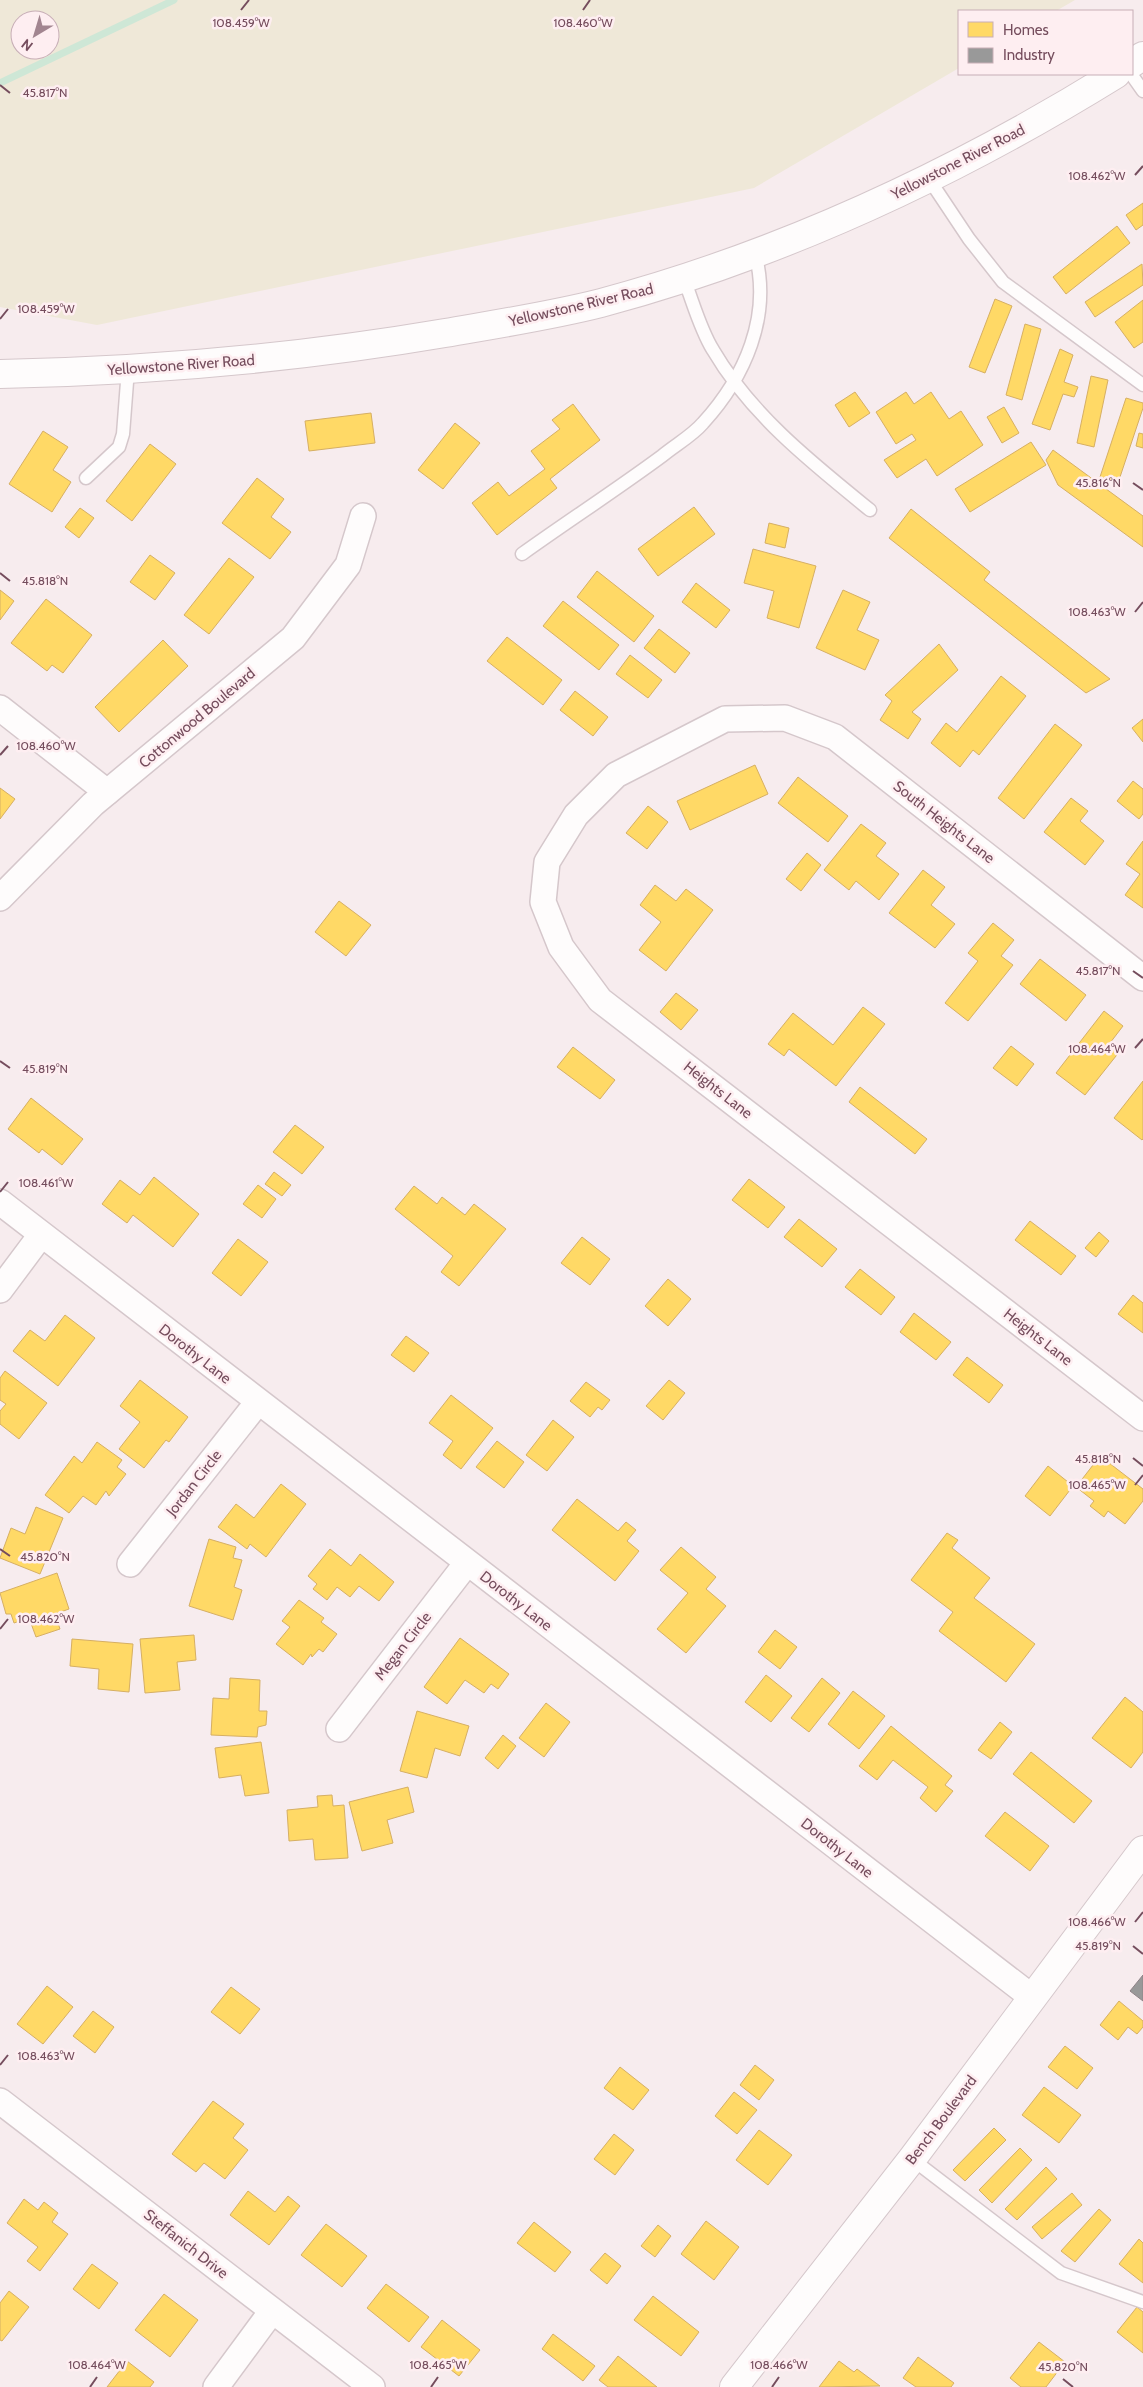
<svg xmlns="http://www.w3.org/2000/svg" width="1143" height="2387" viewBox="0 0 1143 2387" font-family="Cabin,sans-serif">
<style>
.grass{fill:#efe8d8;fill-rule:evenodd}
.homes{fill:#ffd966;stroke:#d6af63}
.industry{fill:#999;stroke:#8e8287}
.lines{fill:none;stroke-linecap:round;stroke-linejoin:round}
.stream{stroke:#cee7d6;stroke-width:7}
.lane-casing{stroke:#d5c7cb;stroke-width:15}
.street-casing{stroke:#d5c7cb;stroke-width:28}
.secondary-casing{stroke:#d5c7cb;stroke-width:30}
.lane{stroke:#fefcfc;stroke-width:12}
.street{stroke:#fefcfc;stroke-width:25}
.secondary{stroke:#fefcfc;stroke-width:28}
.ticks{fill:none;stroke:#754d5d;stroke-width:2}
.labels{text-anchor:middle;stroke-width:5;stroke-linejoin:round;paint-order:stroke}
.street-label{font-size:15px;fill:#754d5d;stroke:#feeef1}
.ticks-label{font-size:12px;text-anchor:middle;fill:#754d5d;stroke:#feeef1;stroke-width:5;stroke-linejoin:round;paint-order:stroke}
</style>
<rect width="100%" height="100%" fill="#f7ecee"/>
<path class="grass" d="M0,0H1075L1056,11H959V68L754,188L97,325L0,307ZM20,20H50V50H20Z"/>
<g class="homes">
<path d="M1143,203V225L1136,230L1126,215Z"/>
<path d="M1117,226L1130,243L1066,294L1053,277Z"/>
<path d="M1142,264L1143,285L1095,317L1085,302Z"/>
<path d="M995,299L1012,306L985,373L969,367Z"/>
<path d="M1143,300V342L1134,348L1115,322Z"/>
<path d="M1025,324L1041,329L1022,400L1006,395Z"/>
<path d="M1060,349L1073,355L1064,382L1078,387L1074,397L1063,394L1050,430L1032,424Z"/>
<path d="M1091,376L1108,380L1094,447L1077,443Z"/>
<path d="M855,392L870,413L849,427L835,405Z"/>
<path d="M906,392L914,404L931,392L949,419L961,411L983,445L937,476L926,459L897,478L884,460L916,440L912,434L896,444L876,412Z"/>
<path d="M1126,398L1143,403V408L1118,483L1100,477Z"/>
<path d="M573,404L600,440L550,479L557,488L497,535L472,503L498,482L509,496L545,469L531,451L560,429L552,420Z"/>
<path d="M1004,407L1019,433L1002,443L987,417Z"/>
<path d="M371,413L375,443L309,451L305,421Z"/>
<path d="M455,423L480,443L443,489L418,470Z"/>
<path d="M43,431L68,447L53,470L71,482L52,512L9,484Z"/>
<path d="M1139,433L1143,434V448L1136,446Z"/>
<path d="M1031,442L1046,465L970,512L955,489Z"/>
<path d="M150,444L176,464L132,521L106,501Z"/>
<path d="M1053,450L1143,516V547L1058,485L1046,460Z"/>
<path d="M257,478L284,499L271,517L291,532L270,559L222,523Z"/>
<path d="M694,507L715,534L658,576L638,549Z"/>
<path d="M80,508L94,518L79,538L65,527Z"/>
<path d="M911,509L990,572L984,580L1110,679L1086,693L889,538Z"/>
<path d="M769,523L789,528L785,548L765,543Z"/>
<path d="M753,549L816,566L799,628L767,618L774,591L744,583Z"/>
<path d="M150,555L175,573L155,600L130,582Z"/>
<path d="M229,558L254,577L209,634L184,615Z"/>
<path d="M597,571L654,616L634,642L577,597Z"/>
<path d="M696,583L730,610L716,628L682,602Z"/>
<path d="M0,590L14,601L0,620Z"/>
<path d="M843,590L870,602L857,630L879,640L865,670L816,648Z"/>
<path d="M46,599L92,635L63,673L52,665L47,671L11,643Z"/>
<path d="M563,601L619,645L599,670L543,626Z"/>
<path d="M659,629L690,653L675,673L644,648Z"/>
<path d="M507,637L562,680L543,705L487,661Z"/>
<path d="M163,640L188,666L119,732L95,707Z"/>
<path d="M939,644L958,670L912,712L921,719L908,739L880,720L892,701L885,695Z"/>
<path d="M630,655L662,680L648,698L616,674Z"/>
<path d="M1001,676L1026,696L979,755L973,750L960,767L931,743L946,723L957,732Z"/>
<path d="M575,691L608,717L593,736L560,710Z"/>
<path d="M1143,719V742L1132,728Z"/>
<path d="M1055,724L1082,745L1024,819L998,798Z"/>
<path d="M755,765L768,794L690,830L677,801Z"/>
<path d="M798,777L848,816L828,842L778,803Z"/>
<path d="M1133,781L1143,789V814L1139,819L1117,801Z"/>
<path d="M0,788L15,799L0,819Z"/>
<path d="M1071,798L1088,811L1080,821L1104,841L1085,865L1044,832Z"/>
<path d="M648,806L668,822L647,849L626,833Z"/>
<path d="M861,824L886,843L876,856L899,874L879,900L856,881L849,890L824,870Z"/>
<path d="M1143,841V908L1125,895L1140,874L1126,864Z"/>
<path d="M807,853L821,865L801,891L786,879Z"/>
<path d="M923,870L945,887L931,905L955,924L935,948L889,913Z"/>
<path d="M655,885L676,901L686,889L713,910L666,971L639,950L661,922L640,905Z"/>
<path d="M339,901L371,925L346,956L315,932Z"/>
<path d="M993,923L1014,940L1001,956L1013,965L968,1021L945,1003L978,961L968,953Z"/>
<path d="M1040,959L1086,995L1066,1021L1020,984Z"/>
<path d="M676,993L698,1010L681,1030L660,1012Z"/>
<path d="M863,1007L885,1024L836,1086L789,1049L784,1056L768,1044L793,1013L833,1045Z"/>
<path d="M1104,1011L1123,1026L1110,1043L1120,1051L1085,1095L1056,1073Z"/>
<path d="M1011,1046L1034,1064L1017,1086L993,1068Z"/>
<path d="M573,1047L615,1080L600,1099L557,1067Z"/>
<path d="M1143,1081V1139L1142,1140L1114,1118Z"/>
<path d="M860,1087L927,1139L915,1154L849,1102Z"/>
<path d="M31,1098L83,1139L62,1165L42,1149L39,1153L8,1129Z"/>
<path d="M295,1125L324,1147L302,1174L273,1152Z"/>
<path d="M274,1172L291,1185L282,1196L265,1184Z"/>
<path d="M154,1177L199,1214L173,1247L133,1215L127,1223L102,1204L120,1180L140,1195Z"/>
<path d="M749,1179L785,1207L768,1228L732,1200Z"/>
<path d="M258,1185L276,1199L262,1218L243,1204Z"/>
<path d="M414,1186L437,1204L442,1197L465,1215L474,1204L506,1229L459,1286L441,1272L453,1256L395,1209Z"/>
<path d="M799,1219L837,1249L822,1267L784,1237Z"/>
<path d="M1030,1221L1076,1256L1061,1275L1015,1240Z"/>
<path d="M1099,1232L1109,1241L1096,1257L1085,1248Z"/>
<path d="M582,1237L610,1259L590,1285L561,1263Z"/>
<path d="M238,1239L268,1262L241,1296L212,1273Z"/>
<path d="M860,1269L895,1297L881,1315L845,1287Z"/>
<path d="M668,1279L691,1299L668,1326L645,1306Z"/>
<path d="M1133,1295L1143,1303V1333L1118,1314Z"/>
<path d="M914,1313L951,1342L936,1360L900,1332Z"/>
<path d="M65,1315L95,1338L58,1386L13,1351L30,1330L45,1341Z"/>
<path d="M406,1336L429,1353L414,1372L391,1355Z"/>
<path d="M967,1357L1003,1385L989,1403L953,1375Z"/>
<path d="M5,1371L47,1403L19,1439L0,1424V1411L6,1404L0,1400V1378Z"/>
<path d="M140,1380L188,1417L169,1442L166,1440L144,1468L119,1449L140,1422L120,1406Z"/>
<path d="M669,1380L685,1393L663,1420L646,1406Z"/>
<path d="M586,1382L610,1400L602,1410L598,1407L590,1417L570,1401Z"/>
<path d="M451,1395L493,1428L461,1469L443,1455L453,1441L429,1423Z"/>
<path d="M553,1420L574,1437L547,1471L526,1455Z"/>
<path d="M497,1441L524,1462L504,1488L476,1467Z"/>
<path d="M97,1442L122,1460L117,1467L126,1474L109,1496L106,1491L96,1505L83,1496L69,1513L45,1495L74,1456L82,1463Z"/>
<path d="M1100,1456L1143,1489V1501L1125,1524L1108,1511L1104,1517L1090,1506L1094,1501L1076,1487Z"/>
<path d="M1048,1466L1073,1486L1050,1516L1025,1496Z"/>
<path d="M281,1484L306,1504L266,1557L250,1544L247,1549L218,1527L236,1504L254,1518Z"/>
<path d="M577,1499L618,1531L626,1522L636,1530L627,1541L639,1551L615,1581L552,1530Z"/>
<path d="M36,1507L63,1518L40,1574L0,1558L11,1528L25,1534Z"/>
<path d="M947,1533L958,1540L952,1548L990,1578L974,1598L1035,1644L1006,1682L939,1631L953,1612L911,1580Z"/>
<path d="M209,1539L236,1547L233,1558L242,1560L234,1587L242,1590L233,1620L189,1606Z"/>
<path d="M681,1547L716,1577L706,1589L726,1606L686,1653L657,1629L688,1593L660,1570Z"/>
<path d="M330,1549L351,1566L360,1554L394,1582L379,1601L359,1586L350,1597L337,1587L327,1600L313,1589L317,1584L308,1576Z"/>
<path d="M57,1573L69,1609L55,1614L60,1629L36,1637L29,1618L14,1623L11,1614H6L0,1593Z"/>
<path d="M299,1600L324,1618L321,1622L337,1634L323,1652L319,1649L312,1657L311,1654L303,1665L276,1644L290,1627L282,1621Z"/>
<path d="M775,1630L797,1647L780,1669L758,1652Z"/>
<path d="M194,1635L196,1660L177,1662L180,1690L145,1693L140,1639Z"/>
<path d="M460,1638L509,1674L498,1689L491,1684L484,1693L465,1680L447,1704L424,1687Z"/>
<path d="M72,1639L133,1644L129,1692L98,1689L99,1669L70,1666Z"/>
<path d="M766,1675L792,1696L771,1722L745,1702Z"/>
<path d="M230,1678L260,1680L259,1711H267L266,1725L258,1727L257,1737L211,1735L213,1698L229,1699Z"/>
<path d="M822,1678L840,1693L809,1732L791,1718Z"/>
<path d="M853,1691L885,1716L859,1749L828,1724Z"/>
<path d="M1125,1697L1143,1712V1752L1131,1768L1092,1738Z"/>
<path d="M546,1703L570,1722L544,1757L519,1738Z"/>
<path d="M417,1711L469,1726L460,1756L435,1748L427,1778L400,1771Z"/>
<path d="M1000,1722L1012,1732L991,1759L978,1750Z"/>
<path d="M891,1726L952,1776L945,1785L953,1791L936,1812L920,1798L928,1787L893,1760L877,1780L859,1766Z"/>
<path d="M503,1735L516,1746L498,1769L485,1758Z"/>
<path d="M261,1742L269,1793L245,1796L241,1775L219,1778L215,1748Z"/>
<path d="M1031,1752L1092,1801L1074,1823L1013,1774Z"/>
<path d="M408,1787L414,1812L387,1820L393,1843L362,1851L349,1802Z"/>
<path d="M332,1795L333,1806L344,1805L348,1858L315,1860L313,1839L289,1841L287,1810L318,1807L317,1796Z"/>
<path d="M1005,1812L1049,1846L1030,1871L985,1836Z"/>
<path d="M47,1986L73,2007L43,2044L17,2024Z"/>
<path d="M231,1987L260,2009L240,2034L211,2012Z"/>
<path d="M1119,2001L1143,2021V2027L1137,2034L1128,2027L1118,2040L1100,2025Z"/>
<path d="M93,2011L114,2027L95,2053L73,2036Z"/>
<path d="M1065,2046L1093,2068L1077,2089L1048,2067Z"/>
<path d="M755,2065L774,2080L759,2100L740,2085Z"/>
<path d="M620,2067L649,2090L633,2110L604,2088Z"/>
<path d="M1044,2087L1081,2115L1059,2143L1022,2115Z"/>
<path d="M734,2092L757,2110L737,2134L715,2116Z"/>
<path d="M213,2101L244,2124L233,2138L248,2150L225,2179L204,2163L196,2172L172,2154Z"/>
<path d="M994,2128L1006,2140L965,2181L953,2170Z"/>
<path d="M759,2130L792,2155L768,2185L736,2160Z"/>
<path d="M614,2134L634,2150L615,2175L594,2159Z"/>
<path d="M1020,2148L1032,2160L992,2203L979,2190Z"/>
<path d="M1046,2167L1057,2179L1017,2220L1005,2209Z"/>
<path d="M248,2191L275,2212L288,2196L300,2206L269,2245L230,2215Z"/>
<path d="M1072,2193L1082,2205L1042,2239L1032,2227Z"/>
<path d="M24,2199L38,2210L44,2202L58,2213L52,2222L68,2234L40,2271L27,2261L38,2247L7,2223Z"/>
<path d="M1099,2209L1111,2220L1075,2262L1061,2251Z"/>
<path d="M706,2221L739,2247L714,2280L681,2254Z"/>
<path d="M534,2222L571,2252L555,2272L517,2243Z"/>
<path d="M326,2224L367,2256L342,2287L301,2255Z"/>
<path d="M658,2225L671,2236L655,2257L641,2246Z"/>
<path d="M1139,2239L1143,2243V2283L1119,2264Z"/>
<path d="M605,2253L621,2266L607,2284L590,2270Z"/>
<path d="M92,2264L118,2283L99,2309L73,2289Z"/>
<path d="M386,2284L429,2317L409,2342L367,2308Z"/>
<path d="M9,2291L29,2307L2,2341L0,2340V2303Z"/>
<path d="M164,2294L198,2320L170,2357L135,2330Z"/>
<path d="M653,2296L699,2332L681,2356L634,2320Z"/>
<path d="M1137,2307L1143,2312V2353L1117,2332Z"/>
<path d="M442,2320L480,2350L459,2376L421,2347Z"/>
<path d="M553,2334L595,2366L583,2381L542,2349Z"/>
<path d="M1039,2342L1065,2362L1046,2387H1021L1010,2378Z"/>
<path d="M618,2356L657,2387H608L599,2380Z"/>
<path d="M918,2357L954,2383L951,2387H916L903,2378Z"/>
<path d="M127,2361L154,2382L150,2387H107Z"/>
<path d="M839,2361L854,2372L857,2369L880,2386L819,2387Z"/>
</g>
<path class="industry" d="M1143,1975V2001L1130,1991Z"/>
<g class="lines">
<path class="stream" d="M0,83L174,0"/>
<g class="lane-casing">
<g id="lane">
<path d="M1131,74L1143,91"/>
<path d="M929,179L969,239L1003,282L1143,385"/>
<path d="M684,279C693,302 700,329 713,350C751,415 812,463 870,510"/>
<path d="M86,478L119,447L123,434L128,369"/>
<path d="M522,554C568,521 616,490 662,456C675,445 692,436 703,423C745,377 772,316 755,253"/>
<path d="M912,2159L1061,2273L1143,2302"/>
</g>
</g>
<g class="street-casing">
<g id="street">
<path d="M0,708L107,792"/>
<path d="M0,898L93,804L293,638L348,565L363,516"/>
<path d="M1143,978L835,737L785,718L725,719L616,775L576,815L547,862L543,902L561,947L600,1000L1143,1418"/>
<path d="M0,1202L1033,1998"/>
<path d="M0,1290L41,1235"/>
<path d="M130,1564L258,1402"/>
<path d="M339,1729L467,1563"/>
<path d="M0,2101L372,2387"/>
<path d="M216,2387L272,2311"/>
</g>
</g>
<g class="secondary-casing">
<g id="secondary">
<path d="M1132,63L1143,56"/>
<path d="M0,374C149,371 298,358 445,333C497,324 550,316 601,303C784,254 956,173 1116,74"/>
<path d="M734,2387L912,2159L1143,1850"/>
</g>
</g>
<use href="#lane" class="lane"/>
<use href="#street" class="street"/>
<use href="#secondary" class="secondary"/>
</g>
<path class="ticks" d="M241,10L249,0M583,10L590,0M0,85L10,93M1135,175L1143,166M0,319L8,309M1133,483L1143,490M0,573L10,581M1135,612L1143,602M0,755L8,746M1133,971L1143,978M1135,1048L1143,1039M0,1061L10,1068M0,1192L8,1182M1133,1458L1143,1466M1135,1485L1143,1475M0,1549L10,1556M0,1629L8,1619M1135,1922L1143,1912M1133,1946L1143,1954M0,2065L8,2055M1063,2379L1073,2387M90,2387L97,2377M431,2387L438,2377M772,2387L779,2377"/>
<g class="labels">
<g class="street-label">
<text transform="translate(958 162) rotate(-27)" y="5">Yellowstone River Road</text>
<text transform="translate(581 305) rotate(-13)" y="5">Yellowstone River Road</text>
<text transform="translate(181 365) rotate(-4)" y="5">Yellowstone River Road</text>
<text transform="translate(197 718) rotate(-40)" y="5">Cottonwood Boulevard</text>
<text transform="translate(944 822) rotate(38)" y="5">South Heights Lane</text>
<text transform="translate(718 1090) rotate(38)" y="5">Heights Lane</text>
<text transform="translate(1038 1337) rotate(38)" y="5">Heights Lane</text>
<text transform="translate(195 1354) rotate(38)" y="5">Dorothy Lane</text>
<text transform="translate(194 1483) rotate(-52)" y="5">Jordan Circle</text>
<text transform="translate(516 1601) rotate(38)" y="5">Dorothy Lane</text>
<text transform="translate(403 1646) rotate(-52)" y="5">Megan Circle</text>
<text transform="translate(837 1848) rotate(38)" y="5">Dorothy Lane</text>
<text transform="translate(941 2120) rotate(-53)" y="5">Bench Boulevard</text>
<text transform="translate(186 2244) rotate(38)" y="5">Steffanich Drive</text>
</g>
</g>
<g class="ticks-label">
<text x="241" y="27">108.459°W</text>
<text x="583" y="27">108.460°W</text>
<text x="45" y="97">45.817°N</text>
<text x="1097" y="180">108.462°W</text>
<text x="46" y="313">108.459°W</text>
<text x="1098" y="487">45.816°N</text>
<text x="45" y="585">45.818°N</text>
<text x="1097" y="616">108.463°W</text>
<text x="46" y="750">108.460°W</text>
<text x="1098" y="975">45.817°N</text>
<text x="1097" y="1053">108.464°W</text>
<text x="45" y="1073">45.819°N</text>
<text x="46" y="1187">108.461°W</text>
<text x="1098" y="1463">45.818°N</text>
<text x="1097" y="1489">108.465°W</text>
<text x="45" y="1561">45.820°N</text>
<text x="46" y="1623">108.462°W</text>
<text x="1097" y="1926">108.466°W</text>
<text x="1098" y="1950">45.819°N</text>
<text x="46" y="2060">108.463°W</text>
<text x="97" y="2369">108.464°W</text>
<text x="438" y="2369">108.465°W</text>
<text x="779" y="2369">108.466°W</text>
<text x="1063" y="2371">45.820°N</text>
</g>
<rect x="958" y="10" width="175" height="65" fill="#feeef1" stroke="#c7aeb6"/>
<rect x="968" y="22" width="25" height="15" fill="#ffd966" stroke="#c7aeb6"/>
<text x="1003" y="35" font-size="15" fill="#754d5d">Homes</text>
<rect x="968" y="48" width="25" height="15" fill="#999999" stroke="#c7aeb6"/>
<text x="1003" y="60" font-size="15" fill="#754d5d">Industry</text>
<g transform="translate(35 35) rotate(218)"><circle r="24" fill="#feeef1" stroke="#c7aeb6"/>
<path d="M0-4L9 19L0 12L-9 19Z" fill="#a28590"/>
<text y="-8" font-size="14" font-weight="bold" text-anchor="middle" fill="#754d5d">N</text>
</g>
</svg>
